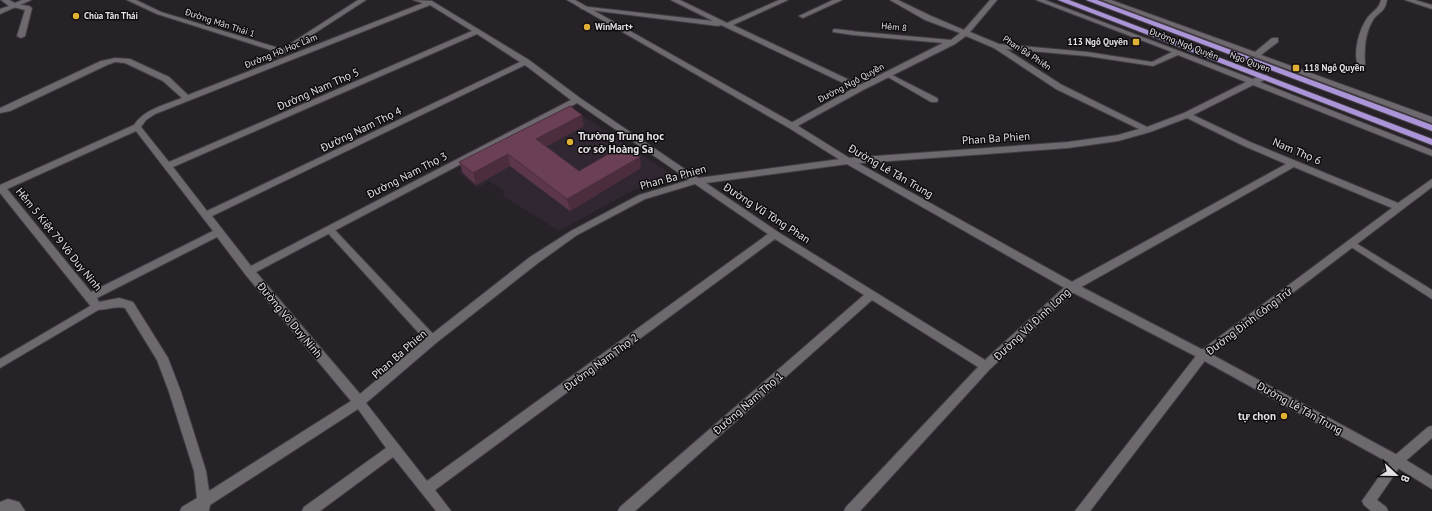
<svg xmlns="http://www.w3.org/2000/svg" width="1432" height="511" viewBox="0 0 1432 511" font-family="'PT Sans',sans-serif">
<style>
.built{fill:#312732}
.lines{fill:none;stroke-linecap:round;stroke-linejoin:round}
.service-casing{stroke:#433e44;stroke-width:2}
.minor-casing{stroke:#433e44;stroke-width:2}
.tertiary-casing{stroke:#433e44;stroke-width:2}
.trunk-casing{stroke:#433e44;stroke-width:2}
.service{fill:#6e686f;fill-rule:evenodd}
.minor{fill:#6e686f;fill-rule:evenodd}
.tertiary{fill:#6e686f;fill-rule:evenodd}
.trunk{fill:#ab95d8;fill-rule:evenodd}
.wall{fill:#5c374b}
.shaded-wall{fill:#4b2d3d}
.building{fill:#6b4057;stroke:#4b2d3d}
.poi-dot{fill:#e0b034;stroke:#0f0c0f;stroke-width:1.5}
.labels{text-anchor:middle;stroke-width:3;stroke-linejoin:round;paint-order:stroke}
.far-poi-label{font-size:9px;font-weight:bold;fill:#e4e0e4;stroke:#0f0c0f;text-anchor:start}
.far-street-label{font-size:9px;fill:#e4e0e4;stroke:#0f0c0f}
.street-label{font-size:11px;fill:#e4e0e4;stroke:#0f0c0f}
.poi-label{font-size:11px;font-weight:bold;fill:#e4e0e4;stroke:#0f0c0f;text-anchor:start}
</style>
<rect width="100%" height="100%" fill="#272228"/>
<path class="built" d="M577,112L672,175L635,189L559,231L502,195L505,192L489,181L477,188L458,172Z"/>
<g class="lines">
<g class="service-casing">
<g id="service">
<path d="M835,29L853,31L856,33L853,35L833,32V30Z"/>
<path d="M888,73L937,98L938,100L937,102H931L886,76L884,75Z"/>
<path d="M329,226L332,227L436,337L437,340L436,343L432,344L428,343L326,231L325,229Z"/>
<path d="M1351,240L1432,290V299L1348,245L1347,243L1348,241Z"/>
<path d="M97,302L100,303L102,306L100,309L0,368V359Z"/>
</g>
</g>
<g class="minor-casing">
<g id="minor">
<path d="M127,0H136L161,12L282,49L358,0H366L278,57L274,55L277,52L157,14Z"/>
<path d="M413,0L432,1L529,60L580,98L698,178L848,158L1068,142L1118,135L1139,129L1056,89L994,48L966,36L955,44L863,90L792,129L788,126L789,124L854,88L721,25L718,26L582,9L580,8V6L713,21L671,0H680L727,23L779,0H788L733,25L860,85L943,43L853,35L849,33L850,31L951,40L960,33L925,20L890,0H898L931,16L964,30L990,0H997L970,32L999,44L1087,52L1152,62L1172,52L1036,0H1045L1253,79L1261,75H1267V79L1260,82L1432,150V156L1253,85L1193,115L1250,142L1398,203L1432,179V187L1207,358L1090,511H1075L1199,352L1392,208L1294,167L1076,290L990,369L860,511H844L846,507L978,367L872,300L635,511H618L620,507L864,295L775,239L435,490L451,511H436L393,457L320,511H302L304,507L386,448L358,409L210,505L209,511H180L182,507L197,498L194,471L169,392L157,360L125,308C114,305 104,312 93,309L0,193V185L134,125C145,109 164,105 182,98L163,81L125,63L115,62L107,65L10,111L0,113V108L101,61L115,58L130,59L169,77L188,95L423,3ZM430,5L472,31L169,162L141,127L146,120L155,114ZM477,34L520,62L207,211L173,167ZM1006,49L1087,56L1153,66L1178,55L1246,82L1184,113L1147,127L1062,85ZM525,65L571,100L251,266L212,216ZM577,103L689,180L639,195L571,231L530,257L428,337L360,394L256,272ZM1187,118L1244,146L1286,164L1068,284L985,360L778,232L706,183L848,164L1068,148L1118,141L1150,132ZM136,131L213,231L91,292L7,189ZM695,184L768,234L427,481L366,403L436,343L538,263L577,235L645,199ZM217,237L245,274L351,401L209,491L206,471L181,392L168,358L133,302L119,298L99,302L97,298Z"/>
<path d="M833,0H842L805,17L803,18L799,16Z"/>
<path d="M1102,0H1111L1255,52L1272,38H1278V42L1261,55L1432,117V123Z"/>
<path d="M1381,0H1387C1384,14 1380,10 1373,20C1365,33 1364,49 1365,64L1364,66H1358C1353,52 1359,29 1368,17C1374,10 1379,9 1381,0Z"/>
<path d="M1405,0H1415L1432,5V9Z"/>
<path d="M15,4L29,6L32,8L25,36L21,38L17,36L25,10L13,7V5Z"/>
<path d="M1432,426V438L1401,465L1377,500L1386,507L1388,511H1371L1364,505L1362,501L1393,457L1428,427Z"/>
<path d="M8,499L19,502L25,511H0V502Z"/>
</g>
</g>
<g class="tertiary-casing">
<g id="tertiary">
<path d="M1,0H9L15,3L22,0H31L0,14V9L9,6Z"/>
<path d="M567,0H575L795,124L851,159L1076,284L1207,352L1401,457L1432,476V489L1393,465L1199,358L1068,290L845,163L789,128Z"/>
</g>
</g>
<g class="trunk-casing">
<g id="trunk">
<path d="M1058,0H1069L1432,139V145Z"/>
<path d="M1086,0H1097L1432,125V131Z"/>
</g>
</g>
<use href="#service" class="service"/>
<use href="#minor" class="minor"/>
<use href="#tertiary" class="tertiary"/>
<use href="#trunk" class="trunk"/>
</g>
<path class="wall" d="M584,126L546,146L579,171L641,168L570,211L510,166L476,185L463,173L459,162Z"/>
<g class="shaded-wall">
<path d="M582,115L584,126L538,151L536,139Z"/>
<path d="M508,154L510,166L476,185L473,173Z"/>
<path d="M640,157L641,168L570,211L567,199Z"/>
</g>
<path class="building" d="M570,106L582,115L536,139L579,171L624,145L640,157L567,199L508,154L473,173L459,162Z"/>
<g class="poi-dot">
<circle cx="76" cy="16" r="4"/>
<circle cx="587" cy="27" r="4"/>
<rect x="1132" y="38" width="8" height="8" rx="2"/>
<rect x="1292" y="64" width="8" height="8" rx="2"/>
<circle cx="570" cy="142" r="4"/>
<circle cx="1284" cy="416" r="4"/>
</g>
<g class="labels">
<g class="far-poi-label">
<text x="84" y="19">Chùa Tân Thái</text>
<text x="595" y="30">WinMart+</text>
<text x="1128" y="45" text-anchor="end">113 Ngô Quyền</text>
<text x="1304" y="71">118 Ngô Quyền</text>
</g>
<g class="far-street-label">
<text transform="translate(220 23) rotate(18)" y="3">Đường Mân Thái 1</text>
<text transform="translate(894 27) rotate(5)" y="3">Hẻm 8</text>
<text transform="translate(1184 44) rotate(21)" y="3">Đường Ngô Quyền</text>
<text transform="translate(281 51) rotate(-22)" y="3">Đường Hồ Học Lãm</text>
<text transform="translate(1027 53) rotate(33)" y="3">Phan Bá Phiến</text>
<text transform="translate(1250 62) rotate(21)" y="3">Ngo Quyen</text>
<text transform="translate(851 83) rotate(-28)" y="3">Đường Ngô Quyền</text>
</g>
<g class="street-label">
<text transform="translate(318 89) rotate(-24)" y="4">Đường Nam Thọ 5</text>
<text transform="translate(361 129) rotate(-26)" y="4">Đường Nam Thọ 4</text>
<text transform="translate(996 138) rotate(-4)" y="4">Phan Ba Phien</text>
<text transform="translate(1297 151) rotate(23)" y="4">Nam Thọ 6</text>
<text transform="translate(891 171) rotate(30)" y="4">Đường Lê Tấn Trung</text>
<text transform="translate(407 175) rotate(-27)" y="4">Đường Nam Thọ 3</text>
<text transform="translate(673 177) rotate(-15)" y="4">Phan Ba Phien</text>
<text transform="translate(767 213) rotate(33)" y="4">Đường Vũ Tông Phan</text>
<text transform="translate(59 239) rotate(51)" y="4">Hẻm 5 Kiệt 79 Võ Duy Ninh</text>
<text transform="translate(290 320) rotate(50)" y="4">Đường Võ Duy Ninh</text>
<text transform="translate(1249 321) rotate(-37)" y="4">Đường Đinh Công Trứ</text>
<text transform="translate(1032 324) rotate(-43)" y="4">Đường Vũ Đình Long</text>
<text transform="translate(399 354) rotate(-41)" y="4">Phan Ba Phien</text>
<text transform="translate(601 362) rotate(-36)" y="4">Đường Nam Thọ 2</text>
<text transform="translate(748 403) rotate(-41)" y="4">Đường Nam Thọ 1</text>
<text transform="translate(1300 408) rotate(29)" y="4">Đường Lê Tân Trung</text>
</g>
<g class="poi-label">
<text x="578" y="140">Trường Trung học<tspan x="578" dy="13">cơ sở Hoàng Sa</tspan></text>
<text x="1276" y="420" text-anchor="end">tự chọn</text>
</g>
</g>
<g transform="translate(1396 475) rotate(112)" stroke="#0f0c0f" stroke-width="3" paint-order="stroke">
<path d="M0-3L7 15L0 10L-7 15Z" fill="#e4e0e4"/>
<text y="-6" font-size="11" font-weight="bold" text-anchor="middle" fill="#e4e0e4">B</text>
</g>
</svg>
